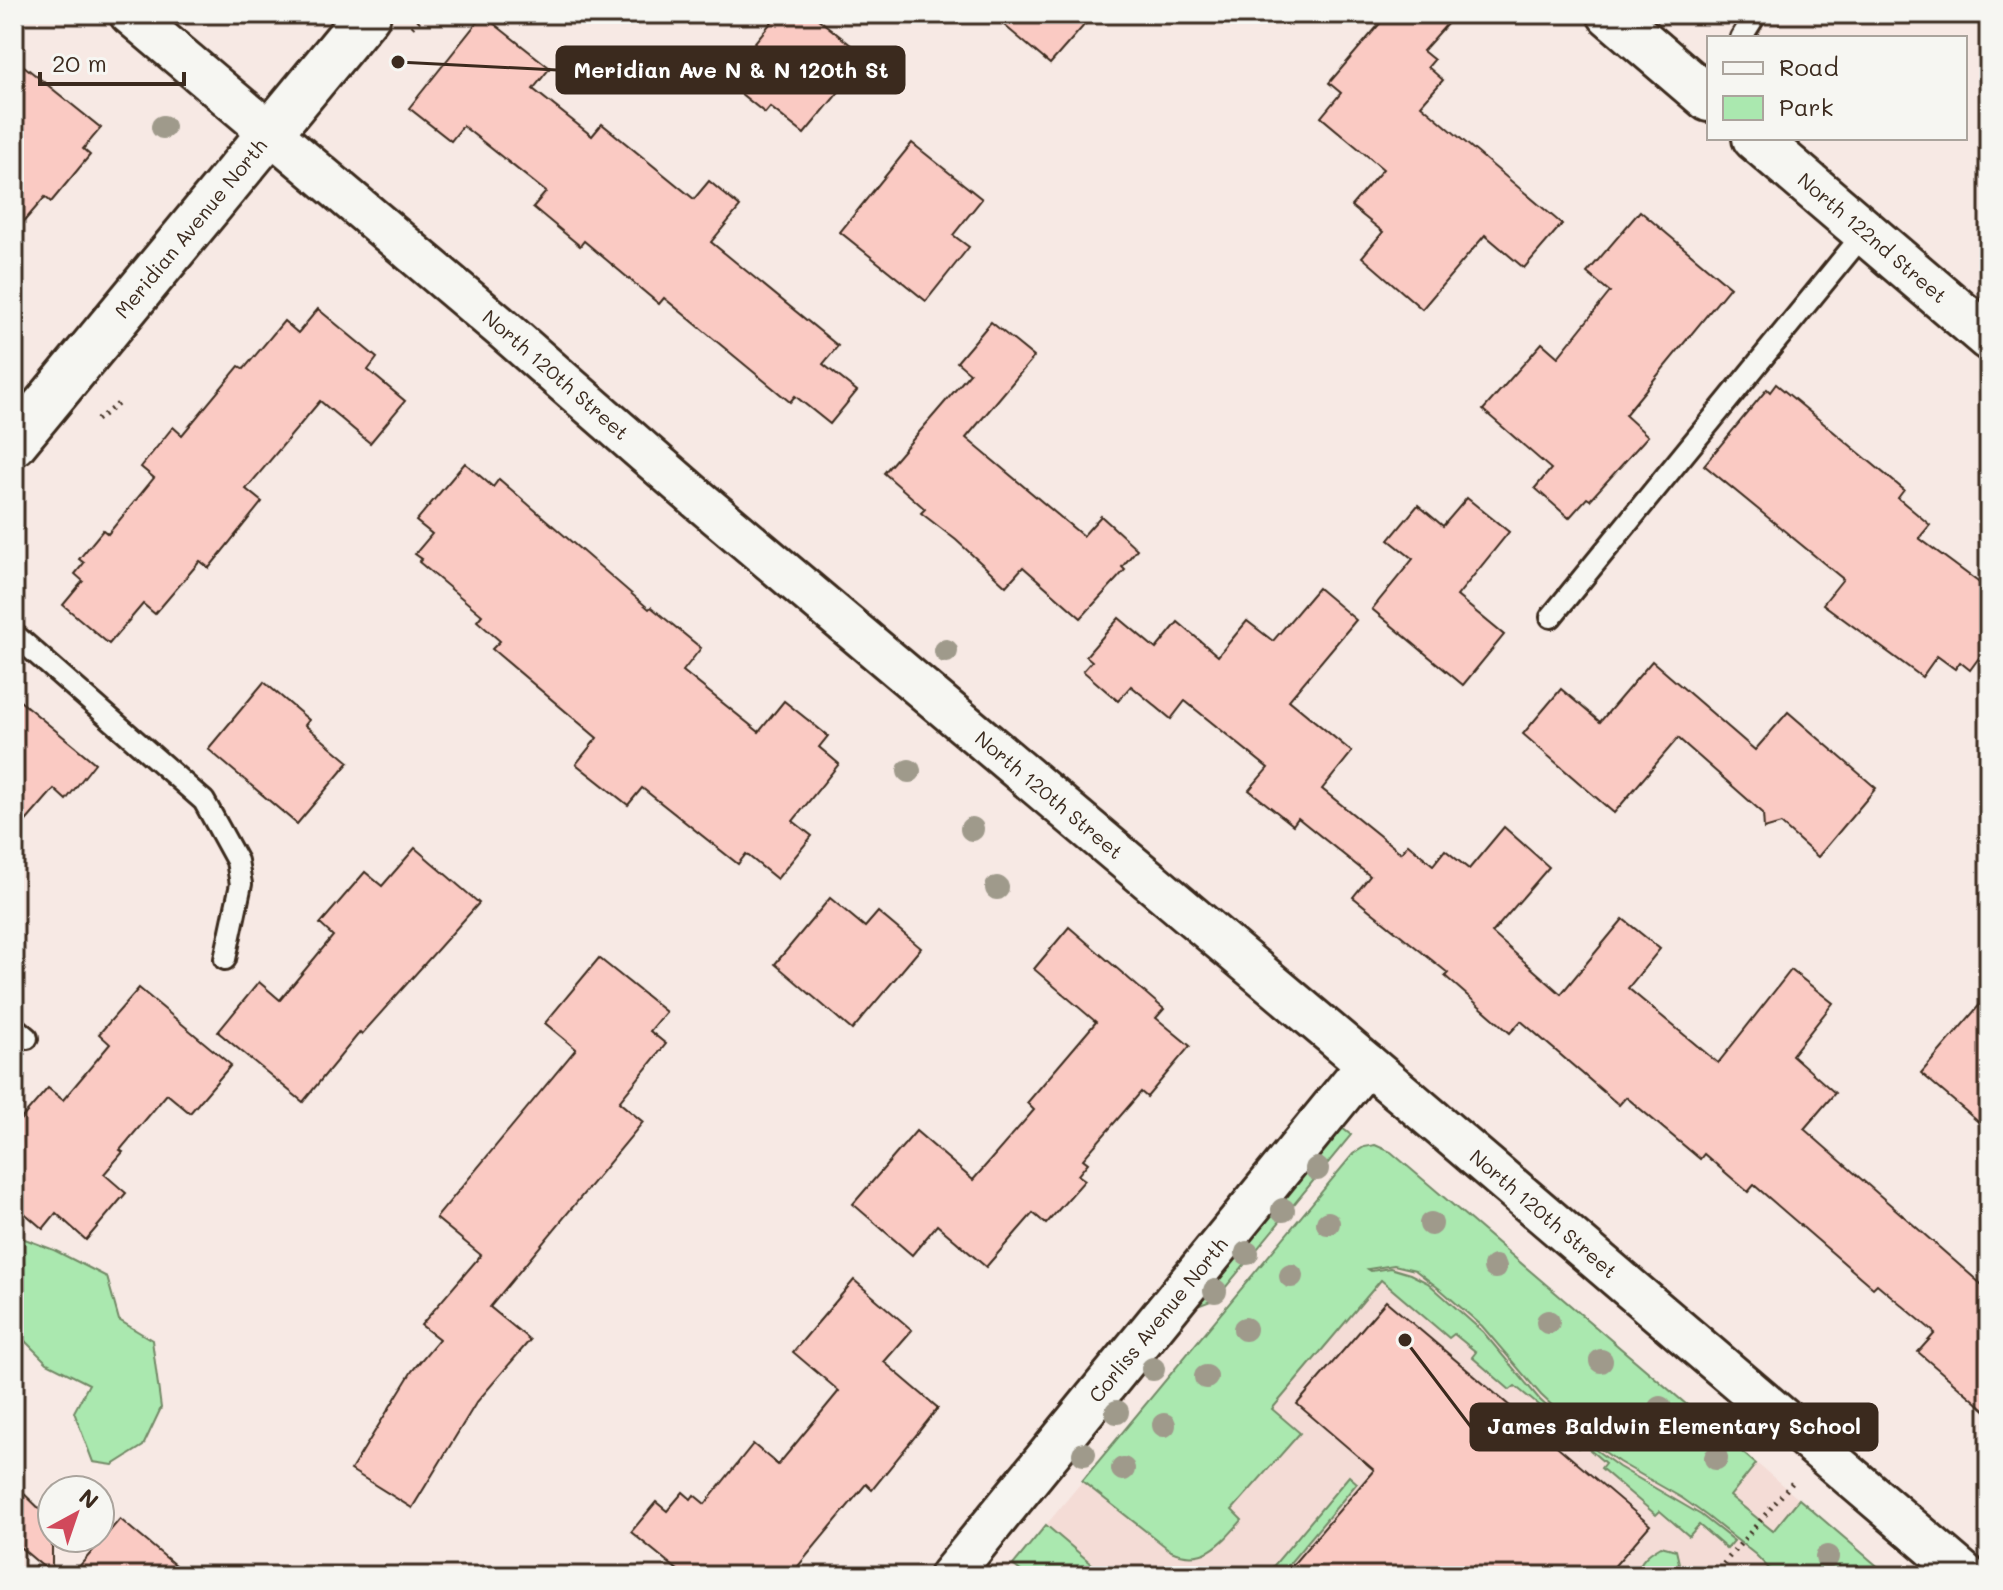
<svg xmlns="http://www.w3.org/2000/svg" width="2003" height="1590" viewBox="0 0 2003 1590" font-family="Mali,sans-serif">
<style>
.built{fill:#f4dcd6}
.green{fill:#aae8af;stroke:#728966;stroke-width:2}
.building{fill:#facac3;stroke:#3b2a1e;stroke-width:2}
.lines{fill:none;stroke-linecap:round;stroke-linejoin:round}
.lane-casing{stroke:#3b2a1e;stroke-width:26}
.street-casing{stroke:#3b2a1e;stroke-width:46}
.secondary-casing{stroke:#3b2a1e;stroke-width:50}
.path{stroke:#3b2a1e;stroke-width:5;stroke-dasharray:2 6;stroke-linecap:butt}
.lane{stroke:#f6f6f2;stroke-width:20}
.street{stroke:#f6f6f2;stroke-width:40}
.secondary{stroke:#f6f6f2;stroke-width:44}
.tree{fill:#9f9a8b}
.labels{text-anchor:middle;stroke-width:8;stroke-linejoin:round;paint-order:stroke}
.street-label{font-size:20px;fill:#3b2a1e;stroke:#f6f6f2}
.leader{fill:none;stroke:#3b2a1e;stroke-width:3}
.callout-dot{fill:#3b2a1e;stroke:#f6f6f2;stroke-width:3}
.callout{fill:#3b2a1e;stroke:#3b2a1e;stroke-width:3}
.callout-label{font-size:22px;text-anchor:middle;font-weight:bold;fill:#fff}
</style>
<rect width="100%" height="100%" fill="#f7e9e4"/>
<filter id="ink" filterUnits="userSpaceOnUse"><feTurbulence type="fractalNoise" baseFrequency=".0125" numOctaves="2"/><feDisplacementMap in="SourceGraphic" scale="16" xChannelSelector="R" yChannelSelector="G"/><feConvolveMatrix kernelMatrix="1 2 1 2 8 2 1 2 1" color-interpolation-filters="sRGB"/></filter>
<g filter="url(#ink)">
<path class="built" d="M1375,1145L1391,1152L1889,1576H1027L1013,1565L1353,1154L1364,1147Z"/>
<g class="green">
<path d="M1342,1128L1351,1135L1216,1299L1195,1307Z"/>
<path d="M1375,1145L1391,1152L1756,1464L1730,1496L1773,1531L1799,1499L1889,1576H1776L1756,1555L1707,1516L1682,1498L1619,1462L1592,1443L1541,1395L1482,1326L1441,1290L1415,1270L1394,1265L1368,1269L1371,1271L1390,1268L1410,1274L1428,1283L1483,1332L1540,1400L1589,1445L1619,1467L1701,1515L1734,1541L1727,1549L1699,1525L1689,1536L1660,1511L1656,1515L1601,1468L1605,1463L1583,1444L1578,1448L1540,1415L1543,1409L1515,1386L1510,1390L1472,1357L1476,1352L1454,1334L1449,1338L1381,1280L1272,1409L1300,1433L1232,1510L1242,1520C1221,1544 1204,1565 1171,1551L1082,1481L1353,1154L1364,1147Z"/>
<path d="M14,1235L54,1250L107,1277L119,1320L152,1340L161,1408L143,1446L113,1465L93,1462L74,1412L89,1384L47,1363L14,1330Z"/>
<path d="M1349,1476L1357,1483L1279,1576H1265Z"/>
<path d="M1046,1525L1106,1576H1027L1013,1565Z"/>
<path d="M1661,1546L1676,1550L1679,1563L1676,1576H1636C1640,1560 1647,1554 1661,1546Z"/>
</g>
<g class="building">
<path d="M778,14H812L867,58L804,134L770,107L765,113L724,80Z"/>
<path d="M991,14H1094L1050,64Z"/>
<path d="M1388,14H1456L1423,51L1434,60L1428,67L1443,80L1421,105L1562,224L1524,268L1485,235L1422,309L1362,257L1383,232L1351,206L1383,169L1321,117L1341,93L1329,83Z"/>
<path d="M483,15L550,68L533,89L592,136L602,124L694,199L709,181L740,207L711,242L838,346L823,364L857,391L830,424L795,396L790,402L664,298L659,304L584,241L580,246L533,207L546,192L463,126L451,141L409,108Z"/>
<path d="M14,58L101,128L83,149L90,155L51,202L45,197L14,233Z"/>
<path d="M912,143L982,199L953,235L969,247L926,301L840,232Z"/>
<path d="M1640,211L1730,287L1625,415L1648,436L1590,500L1587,498L1569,518L1535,488L1551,469L1483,410L1542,343L1558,357L1610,292L1587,273Z"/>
<path d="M318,309L377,358L368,370L405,401L370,443L320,401L246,489L262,502L209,568L200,561L155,614L143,604L109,644L63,605L83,581L75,574L84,563L79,559L103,530L108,534L154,478L141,467L173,427L182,435L239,366L244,369L284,321L298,333Z"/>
<path d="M991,322L1034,357L966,438L1083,536L1101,516L1137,549L1122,567L1125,570L1081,618L1023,567L1006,586L956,540L921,513L925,509L884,473L970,373L957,362Z"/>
<path d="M1776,384L1904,490L1898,498L1930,525L1919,538L1989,590V644L1970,670L1960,662L1955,669L1937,656L1922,677L1823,604L1843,579L1704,465L1767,389L1770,392Z"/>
<path d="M465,463L493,487L499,479L649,609L651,607L701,648L683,671L759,732L784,701L828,736L819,747L839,764L793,821L812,836L777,879L746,854L738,864L642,788L628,805L576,764L597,738L492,649L500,641L477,621L482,615L419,562L422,559L415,554L432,534L416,521Z"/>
<path d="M1467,498L1509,532L1457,596L1504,635L1463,685L1372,609L1413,559L1389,540L1418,505L1443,526Z"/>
<path d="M1318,588L1356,620L1289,700L1352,752L1322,789L1401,853L1408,844L1433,865L1445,850L1469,869L1504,827L1549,867L1492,933L1561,994L1623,919L1660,949L1628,988L1718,1063L1791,970L1833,1003L1792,1055L1835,1093L1804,1129L1989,1291V1413L1918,1352L1935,1333L1877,1284L1873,1288L1754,1185L1748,1192L1704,1154L1700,1159L1626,1097L1619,1105L1521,1021L1510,1033L1445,976L1448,973L1353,897L1370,876L1298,818L1293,825L1249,790L1268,768L1185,701L1171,719L1131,686L1118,701L1083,671L1092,661L1086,656L1119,618L1156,649L1178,622L1218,656L1247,621L1273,641Z"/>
<path d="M1652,661L1755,750L1788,712L1876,788L1818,857L1781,824L1764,829L1763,813L1678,738L1614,813L1523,734L1561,689L1600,722Z"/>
<path d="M264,682L309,720L305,725L349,762L297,824L208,749Z"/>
<path d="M14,696L95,763L66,800L54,789L14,835Z"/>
<path d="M415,848L479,903L362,1034L360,1032L303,1102L218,1032L259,982L280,1000L333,936L320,924L365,872L382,886Z"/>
<path d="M830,898L865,927L878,912L921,948L852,1030L775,964Z"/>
<path d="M1069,927L1164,1009L1156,1018L1190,1046L1147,1097L1141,1092L1083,1159L1088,1163L1078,1175L1085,1180L1046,1224L1033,1213L986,1267L937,1225L912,1255L853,1204L916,1131L973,1180L1034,1110L1027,1103L1096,1022L1034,969Z"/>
<path d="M599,958L666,1012L650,1031L666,1044L619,1102L643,1122L490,1307L530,1340L476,1403L412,1508L351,1470L412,1371L439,1339L421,1325L481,1255L436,1218L576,1049L545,1023Z"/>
<path d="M139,988L231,1065L190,1113L167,1094L120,1150L123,1152L104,1174L126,1193L86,1240L56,1213L43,1229L14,1204V1127L48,1088L63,1100L110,1044L99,1034Z"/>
<path d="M1989,994V1131L1921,1073Z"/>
<path d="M854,1280L912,1330L884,1362L938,1408L872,1490L866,1484L790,1576H685L631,1532L656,1502L667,1511L683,1492L691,1499L694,1495L705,1504L753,1444L778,1465L839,1391L793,1352Z"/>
<path d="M1386,1301L1650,1525L1606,1576H1283L1374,1470L1297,1404Z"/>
<path d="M14,1484L52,1521V1574L14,1542Z"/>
<path d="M120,1519L188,1576H71Z"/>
</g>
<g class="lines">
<g class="lane-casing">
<g id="lane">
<path d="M1741,38L1756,14"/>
<path d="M1551,617L1865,232"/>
<path d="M14,634L204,801L237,861L241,884L225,959"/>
<path d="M14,1027L27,1038"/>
</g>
</g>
<g class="street-casing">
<g id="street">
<path id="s1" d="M130,14L503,329L693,495L1411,1101L1967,1576"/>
<path id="s2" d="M950,1576L1367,1064"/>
</g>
</g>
<g class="secondary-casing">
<g id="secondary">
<path d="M1610,14L1709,99"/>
<path id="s3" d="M1755,138L1989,338"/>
<path id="s4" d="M14,443L368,14"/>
</g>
</g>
<g class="path">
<path d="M412,27L426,14"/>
<path d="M97,420L118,404"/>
<path d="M1713,1576L1793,1482"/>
</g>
<use href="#lane" class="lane"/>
<use href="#street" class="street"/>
<use href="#secondary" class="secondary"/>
</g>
<g class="tree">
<circle cx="163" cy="127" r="12"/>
<circle cx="946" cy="651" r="12"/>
<circle cx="909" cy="771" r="12"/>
<circle cx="972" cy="829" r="12"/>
<circle cx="997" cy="888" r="12"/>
<circle cx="1317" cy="1169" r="12"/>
<circle cx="1283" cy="1210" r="12"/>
<circle cx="1328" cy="1223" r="12"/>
<circle cx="1431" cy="1224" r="12"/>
<circle cx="1247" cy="1253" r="12"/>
<circle cx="1495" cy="1267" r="12"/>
<circle cx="1291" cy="1276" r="12"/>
<circle cx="1215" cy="1291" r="12"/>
<circle cx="1548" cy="1322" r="12"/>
<circle cx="1245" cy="1329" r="12"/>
<circle cx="1601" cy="1361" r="12"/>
<circle cx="1153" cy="1369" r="12"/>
<circle cx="1206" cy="1377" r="12"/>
<circle cx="1660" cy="1408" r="12"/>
<circle cx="1117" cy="1412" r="12"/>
<circle cx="1164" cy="1425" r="12"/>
<circle cx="1084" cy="1454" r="12"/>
<circle cx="1716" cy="1458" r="12"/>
<circle cx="1123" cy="1469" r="12"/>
<circle cx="1827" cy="1557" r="12"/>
</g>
</g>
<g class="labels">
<g class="street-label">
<text dy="7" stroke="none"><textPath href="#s4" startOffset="278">Meridian Avenue North</textPath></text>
<text dy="7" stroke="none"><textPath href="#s3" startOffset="154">North 122nd Street</textPath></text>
<text dy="7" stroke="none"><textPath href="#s1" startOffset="558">North 120th Street</textPath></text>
<text dy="7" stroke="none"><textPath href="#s1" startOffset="1206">North 120th Street</textPath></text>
<text dy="7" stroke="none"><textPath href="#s1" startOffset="1854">North 120th Street</textPath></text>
<text dy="7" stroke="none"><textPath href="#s2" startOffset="330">Corliss Avenue North</textPath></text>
</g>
</g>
<path class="leader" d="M398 62L557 70M1405 1340L1471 1427"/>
<g class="callout-dot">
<circle cx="398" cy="62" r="8"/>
<circle cx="1405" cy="1340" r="8"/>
</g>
<g class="callout">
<rect x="557" y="47" width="347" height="46" rx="8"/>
<rect x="1471" y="1404" width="406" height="46" rx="8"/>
</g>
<g class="callout-label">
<text x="731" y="78">Meridian Ave N &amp; N 120th St</text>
<text x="1674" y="1434">James Baldwin Elementary School</text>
</g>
<rect width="2003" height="1590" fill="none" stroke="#f6f6f2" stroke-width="48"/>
<rect x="24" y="24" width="1955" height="1542" fill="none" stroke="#3b2a1e" stroke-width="3" filter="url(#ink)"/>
<rect x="1707" y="36" width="260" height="104" fill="#f6f6f2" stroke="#aba49d" stroke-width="2"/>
<rect x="1723" y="62" width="40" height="12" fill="#f6f6f2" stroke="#aba49d" stroke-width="2"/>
<text x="1779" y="76" font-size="24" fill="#3b2a1e">Road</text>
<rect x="1723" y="96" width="40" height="24" fill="#aae8af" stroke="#aba49d" stroke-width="2"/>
<text x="1779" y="116" font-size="24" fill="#3b2a1e">Park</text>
<g transform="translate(76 1514) rotate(40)"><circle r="38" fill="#f6f6f2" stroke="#aba49d" stroke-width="2"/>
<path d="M0-6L14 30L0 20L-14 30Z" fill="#d1495b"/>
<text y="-12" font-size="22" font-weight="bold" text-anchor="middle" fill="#3b2a1e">N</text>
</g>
<path d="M40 72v12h144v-12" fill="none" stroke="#3b2a1e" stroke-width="4"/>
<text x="52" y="72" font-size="24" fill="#3b2a1e" stroke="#f6f6f2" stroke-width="6" paint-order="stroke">20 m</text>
</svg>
